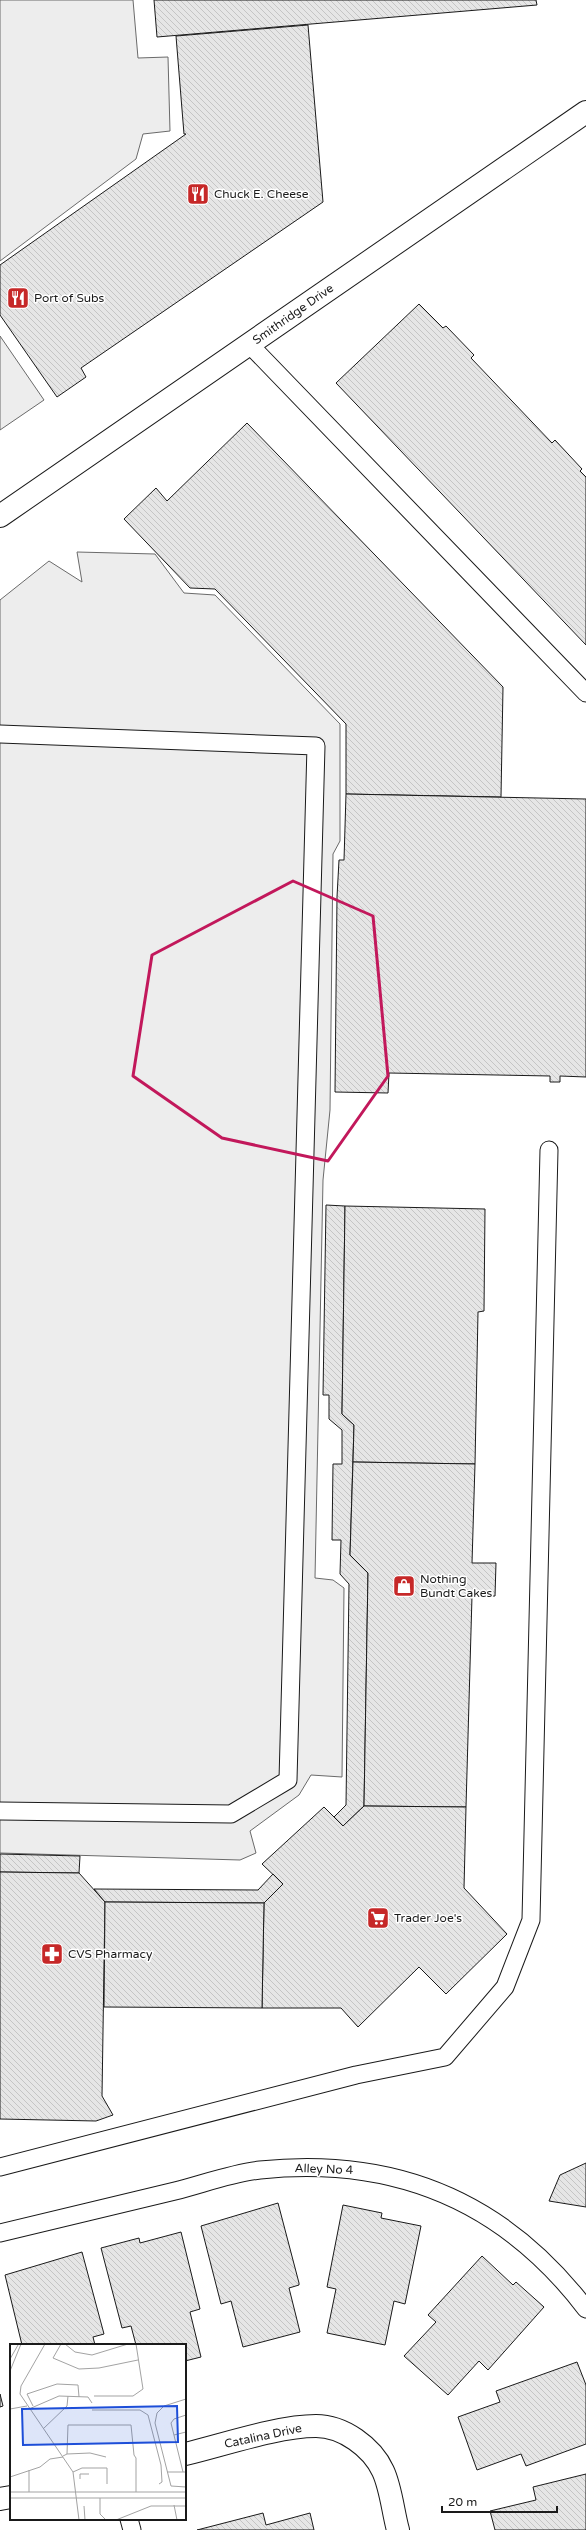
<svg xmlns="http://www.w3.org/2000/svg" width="586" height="2530" viewBox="0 0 586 2530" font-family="'Varela Round',sans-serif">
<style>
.parking{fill:#ededed;stroke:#6a6a6a}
.building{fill:url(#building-back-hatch);stroke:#1a1a1a}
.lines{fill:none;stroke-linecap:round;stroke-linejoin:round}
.service-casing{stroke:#1a1a1a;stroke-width:19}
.minor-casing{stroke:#1a1a1a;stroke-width:24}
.service{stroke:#fff;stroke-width:17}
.minor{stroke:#fff;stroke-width:22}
.marked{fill:none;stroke:#c2185b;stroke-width:3;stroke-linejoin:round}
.labels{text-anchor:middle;stroke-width:3;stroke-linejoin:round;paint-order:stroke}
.poi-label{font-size:12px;fill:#1a1a1a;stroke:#fff;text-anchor:start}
.street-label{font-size:12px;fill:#1a1a1a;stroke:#fff}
.inset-road{fill:none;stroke:#a3a3a3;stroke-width:1}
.view{fill:#1d4ed8;fill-opacity:0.15;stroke:#1d4ed8;stroke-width:2}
.inset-edge{fill:none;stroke:#1a1a1a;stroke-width:2}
</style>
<defs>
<pattern id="building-back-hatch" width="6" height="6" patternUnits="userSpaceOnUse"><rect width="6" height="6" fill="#e6e6e6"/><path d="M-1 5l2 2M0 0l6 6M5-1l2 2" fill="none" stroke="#c5c5c5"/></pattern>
</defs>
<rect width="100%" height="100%" fill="#fff"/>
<g class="parking">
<path d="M0,0H133L138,58L168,57L170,131L143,134L136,159L0,261Z"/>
<path d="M0,336L44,400L0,430Z"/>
<path d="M77,552L155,554L184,593L215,595L340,724V841L333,854L330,1110L323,1180L315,1578L333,1580L344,1588L342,1777L311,1775L299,1795L250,1831L256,1853L240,1860L0,1853V600L49,561L82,582Z"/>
</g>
<g class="building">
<path d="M154,0H536L537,5L157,37Z"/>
<path d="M308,25L323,202L81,368L86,377L57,397L0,315V265L186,134H184L176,36Z"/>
<path d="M419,304L443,328L446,326L474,355L471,358L552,443L555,440L582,469L580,471L586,477V645L336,383Z"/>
<path d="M247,423L503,687L501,797L346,794V724L215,589L190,588L124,519L156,488L167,501Z"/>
<path d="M346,794L586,799V1077L560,1076V1082H550V1076L389,1073L388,1093L335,1092L337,897L339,860H344Z"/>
<path d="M326,1205L345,1206L342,1414L354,1425L350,1555L368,1573L364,1806L343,1826L334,1817L346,1805L349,1584L340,1574L341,1540H332L333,1464H342V1430L329,1419V1395H323Z"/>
<path d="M345,1206L485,1209L484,1311L478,1312L475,1464L353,1462L354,1425L342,1414Z"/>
<path d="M353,1462L475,1464L472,1563H496L495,1596H472L466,1807L364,1806L368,1573L350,1555Z"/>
<path d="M364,1806L466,1807L464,1888L507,1934L446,1994L419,1967L358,2027L341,2008H262L264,1903L283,1884L262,1864L324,1807L343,1826Z"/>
<path d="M0,1854L80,1856L79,1873L0,1872Z"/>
<path d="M0,1872L79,1873L105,1902L102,2096L113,2115L96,2121L0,2119Z"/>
<path d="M273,1874L283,1884L264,1903L105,1902L94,1889L258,1890Z"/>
<path d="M105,1902L264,1903L262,2008L104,2007Z"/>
<path d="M586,2163V2207L549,2201L560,2175Z"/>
<path d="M278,2203L299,2283V2285L289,2288L300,2332L243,2347L231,2301L221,2304L201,2226Z"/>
<path d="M343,2205L382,2213L381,2218L421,2226L405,2304L394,2301L385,2345L327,2333L336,2289L327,2287Z"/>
<path d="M181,2232L200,2309L190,2312L201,2357L185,2361V2345H136L131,2326L122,2328L101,2248L139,2238L140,2243Z"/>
<path d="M82,2252L104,2334L93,2337L95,2345H22L5,2275Z"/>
<path d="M482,2256L513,2285L516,2282L544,2307L488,2370L479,2361L448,2395L404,2356L436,2322L428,2315Z"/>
<path d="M577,2362L586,2385V2444L526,2466L521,2454L477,2470L458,2417L500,2402L496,2391Z"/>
<path d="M0,2394L3,2406L0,2407Z"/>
<path d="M586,2474V2530H495L490,2511L536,2500L533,2487Z"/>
<path d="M263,2513L266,2525L310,2513L314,2530H197Z"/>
</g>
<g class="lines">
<g class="service-casing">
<g id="service">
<path d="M249,344L586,693"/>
<path d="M0,734L316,746L288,1780L231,1814L0,1811"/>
<path d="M0,2167L356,2075L445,2057L505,1987L531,1920L549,1150"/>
<path d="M0,2233C58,2219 117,2205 175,2191C203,2184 232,2173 260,2170C394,2156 504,2201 586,2309"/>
<path d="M129,2519L132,2530"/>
</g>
</g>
<g class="minor-casing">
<g id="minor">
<path d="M0,516L586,112"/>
<path d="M185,2454C223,2445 278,2426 316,2426C343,2426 372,2447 383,2471C391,2488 393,2512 398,2530"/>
<path d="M0,2499L11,2497"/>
</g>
</g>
<use href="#service" class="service"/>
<use href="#minor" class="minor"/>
</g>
<path class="marked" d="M293,881L373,916L388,1076L328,1161L222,1138L133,1076L152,955Z"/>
<defs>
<g id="restaurant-square" transform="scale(1.15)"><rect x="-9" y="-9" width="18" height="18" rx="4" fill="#c62828" stroke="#fff"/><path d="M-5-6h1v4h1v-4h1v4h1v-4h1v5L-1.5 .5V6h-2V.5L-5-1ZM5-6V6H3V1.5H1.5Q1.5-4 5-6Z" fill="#fff"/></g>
<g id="shop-square" transform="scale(1.15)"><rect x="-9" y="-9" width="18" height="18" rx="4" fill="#c62828" stroke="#fff"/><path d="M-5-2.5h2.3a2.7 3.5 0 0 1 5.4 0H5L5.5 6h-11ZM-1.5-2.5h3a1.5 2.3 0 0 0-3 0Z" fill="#fff"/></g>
<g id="supermarket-square" transform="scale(1.15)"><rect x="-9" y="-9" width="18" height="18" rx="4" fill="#c62828" stroke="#fff"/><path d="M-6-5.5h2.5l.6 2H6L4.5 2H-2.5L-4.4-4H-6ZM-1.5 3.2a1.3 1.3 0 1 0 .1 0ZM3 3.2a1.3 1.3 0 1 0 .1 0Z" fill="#fff"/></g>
<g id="pharmacy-square" transform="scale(1.15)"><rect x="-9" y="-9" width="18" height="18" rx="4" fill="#c62828" stroke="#fff"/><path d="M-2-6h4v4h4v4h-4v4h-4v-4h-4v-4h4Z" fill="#fff"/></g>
</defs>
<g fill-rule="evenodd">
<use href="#restaurant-square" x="198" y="194"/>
<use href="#restaurant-square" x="18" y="298"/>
<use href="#shop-square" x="404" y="1586"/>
<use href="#supermarket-square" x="378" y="1918"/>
<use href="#pharmacy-square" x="52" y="1954"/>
</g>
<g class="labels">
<g class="poi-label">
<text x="214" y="198">Chuck E. Cheese</text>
<text x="34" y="302">Port of Subs</text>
<text x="420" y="1583">Nothing<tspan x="420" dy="14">Bundt Cakes</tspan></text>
<text x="394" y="1922">Trader Joe's</text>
<text x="68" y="1958">CVS Pharmacy</text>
</g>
<g class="street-label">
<text transform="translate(293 314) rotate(-35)" y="4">Smithridge Drive</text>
<text transform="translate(324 2169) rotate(2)" y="4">Alley No 4</text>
<text transform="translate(263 2436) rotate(-12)" y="4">Catalina Drive</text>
</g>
</g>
<g transform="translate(10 2344)">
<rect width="176" height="176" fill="#fff"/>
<path class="inset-road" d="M35,0L11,42L10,50L63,128L69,176M51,0L43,14L69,25L89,24L128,16M55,0L65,8L82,11L118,0M0,15L8,1M0,27L11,0M84,52H123L133,45L126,0M176,55L154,62L147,69L145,79L161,142L176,143M23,62L17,50L47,40L68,41L69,53M0,65L17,62M19,65L49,52L78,53L82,59M82,66H130L138,71L151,121L152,138L149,140M33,85L57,62L58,52M164,91L176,88M57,110L80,109L96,113M53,112L57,110L58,81H121L124,111L126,114V148M19,126V148M63,128L72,124H97V140M157,128H176M173,128L161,79L164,75L176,71M0,133L30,123L40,115L53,113M70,135V130H79M0,148H176M0,154H176M90,154V170L96,176M164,161L167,176M74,162L75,176M106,176L141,162H176"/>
<path class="view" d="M167,62L168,98L13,101L12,65Z"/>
<rect width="176" height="176" class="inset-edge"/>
</g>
<path d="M442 2506v6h115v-6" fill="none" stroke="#1a1a1a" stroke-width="2"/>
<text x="448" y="2506" font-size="12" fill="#1a1a1a" stroke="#ffffff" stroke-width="3" paint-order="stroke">20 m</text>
</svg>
